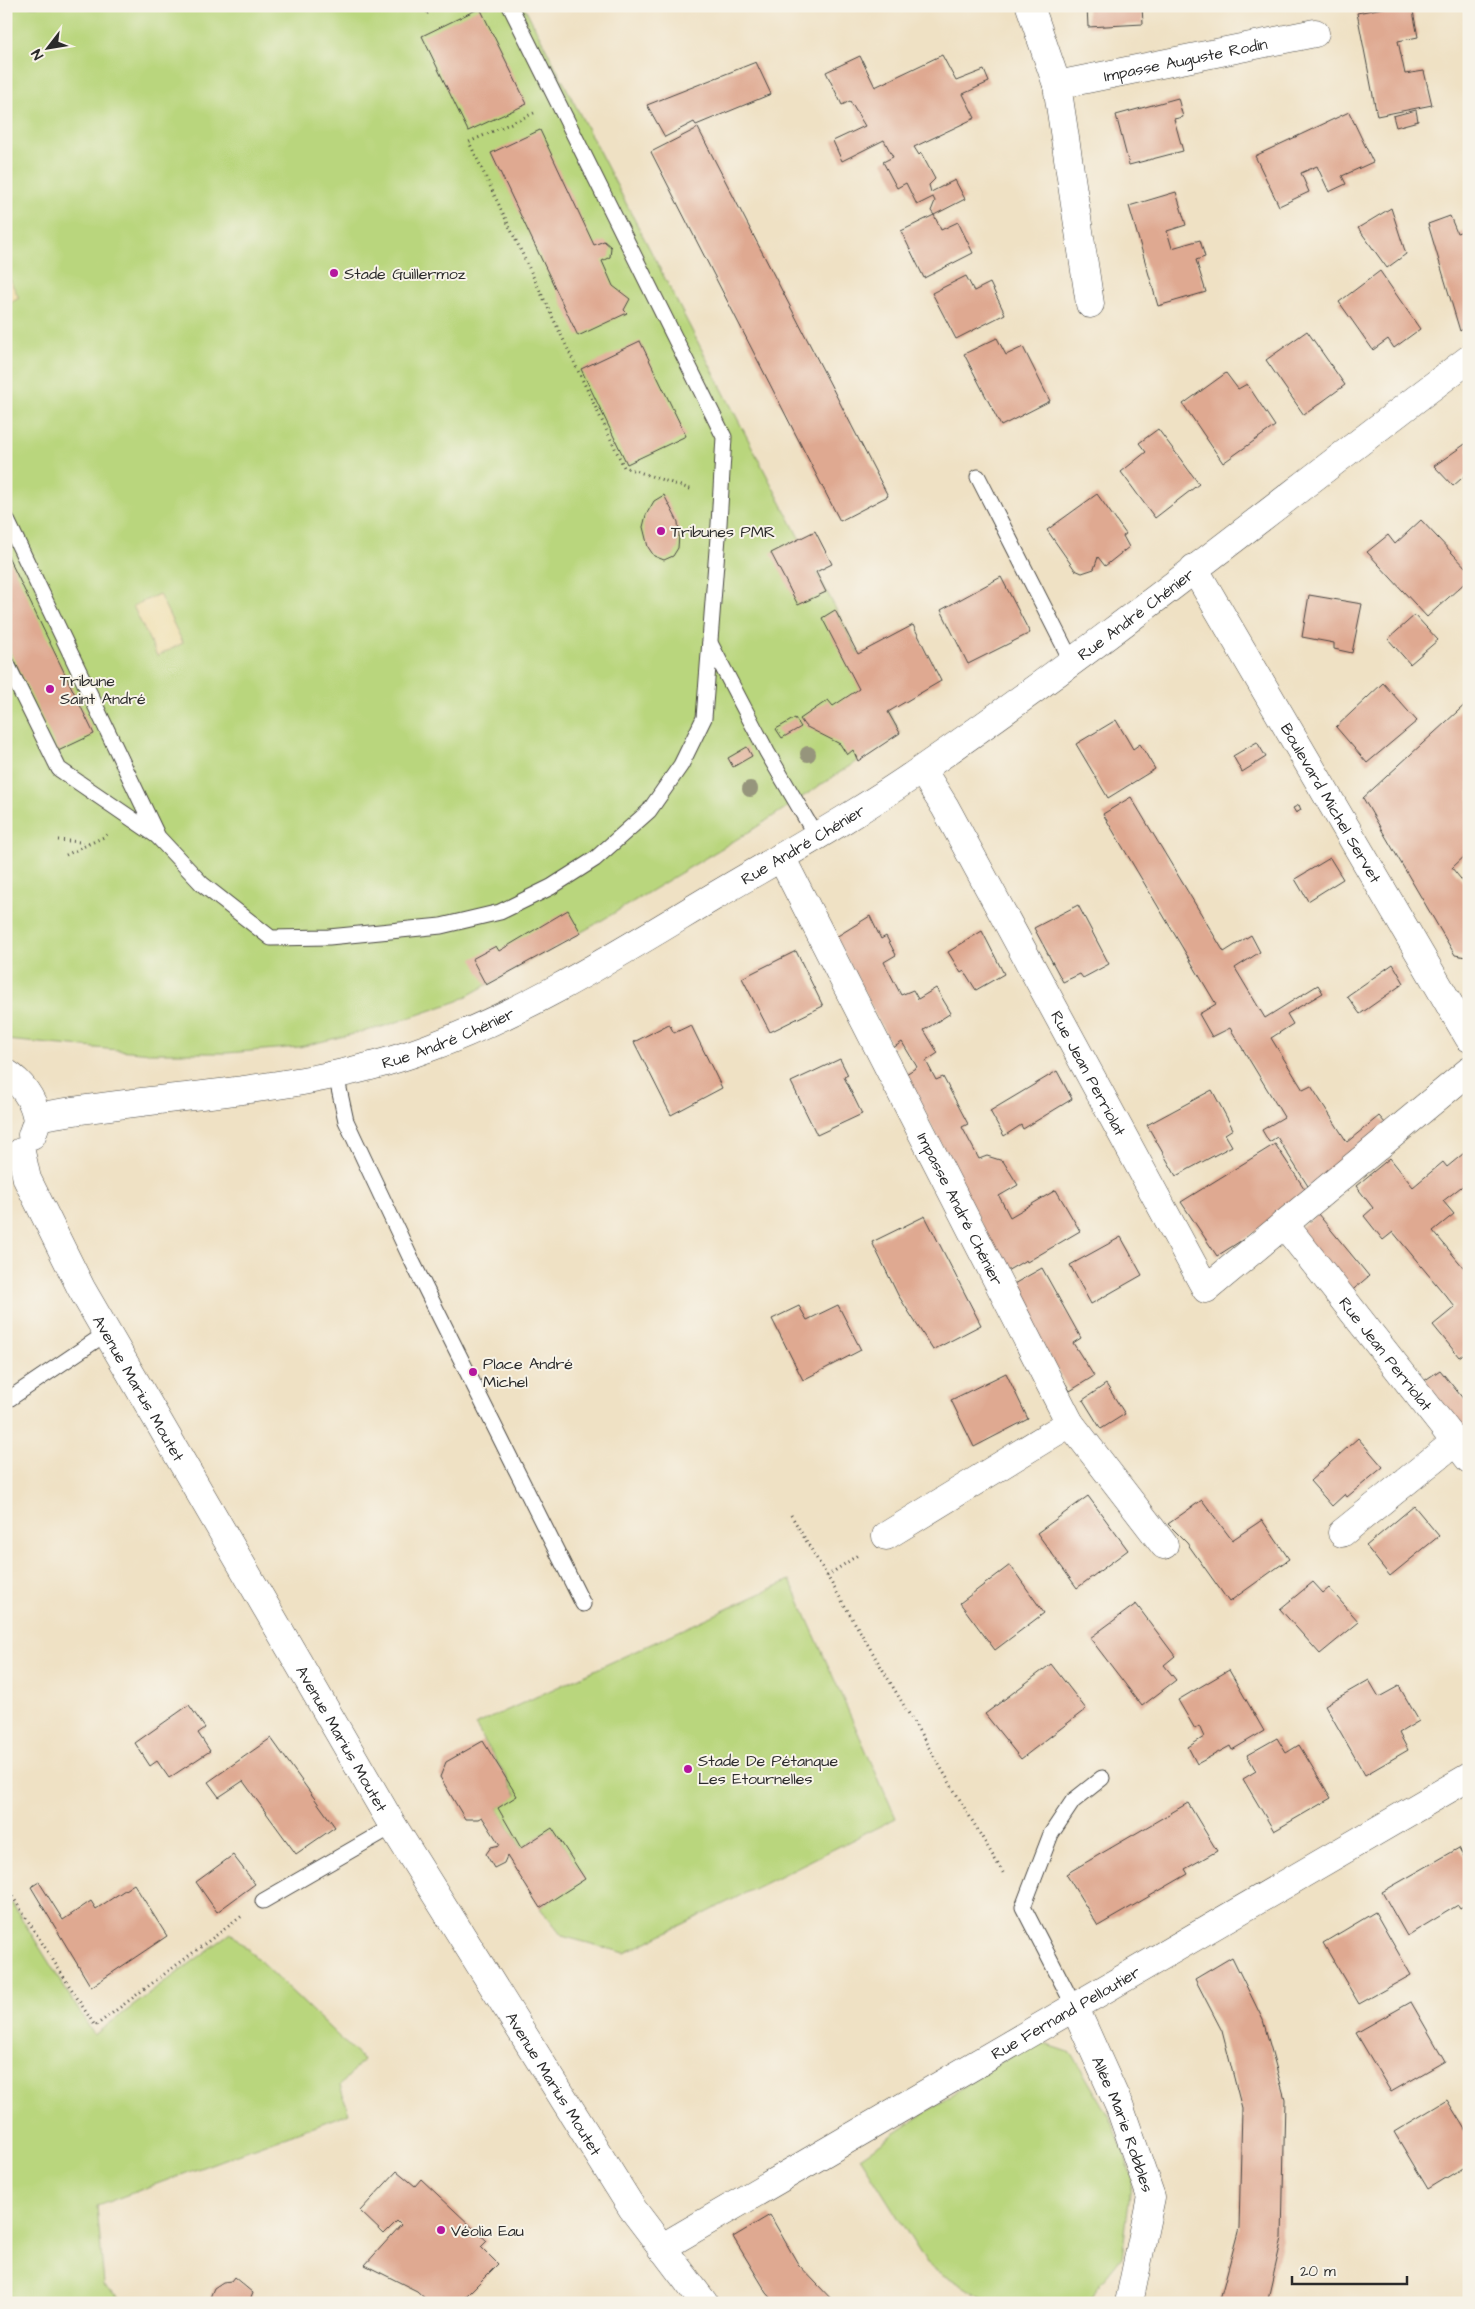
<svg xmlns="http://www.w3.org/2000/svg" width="1475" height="2309" viewBox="0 0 1475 2309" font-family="'Architects Daughter',sans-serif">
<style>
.green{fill:#b9d67d;stroke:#728054}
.sand{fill:#eeda9e;stroke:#8c8264}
.building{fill:#dfa991}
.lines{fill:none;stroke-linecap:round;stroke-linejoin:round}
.lane-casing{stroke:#484642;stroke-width:17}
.street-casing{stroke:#484642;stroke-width:29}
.path{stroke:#484642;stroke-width:3;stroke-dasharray:1 4;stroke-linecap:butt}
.lane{stroke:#fff;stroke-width:15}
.street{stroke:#fff;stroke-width:28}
.tree{fill:#96957b}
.poi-dot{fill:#b5179e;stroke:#f7f3e8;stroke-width:2}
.labels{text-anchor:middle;stroke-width:4;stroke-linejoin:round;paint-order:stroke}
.street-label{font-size:16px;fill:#2b2b2b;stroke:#f7f3e8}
.poi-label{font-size:16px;fill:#2b2b2b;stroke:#f7f3e8;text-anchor:start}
</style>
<rect width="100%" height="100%" fill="#f7f3e8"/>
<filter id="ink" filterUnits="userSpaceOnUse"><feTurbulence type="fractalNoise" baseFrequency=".02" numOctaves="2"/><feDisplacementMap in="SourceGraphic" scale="10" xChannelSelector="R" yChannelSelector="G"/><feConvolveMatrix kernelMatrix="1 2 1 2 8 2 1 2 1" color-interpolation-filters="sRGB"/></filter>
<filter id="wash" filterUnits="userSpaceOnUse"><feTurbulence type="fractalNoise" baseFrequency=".0096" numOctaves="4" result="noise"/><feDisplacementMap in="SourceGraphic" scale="20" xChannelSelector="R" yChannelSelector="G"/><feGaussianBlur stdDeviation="1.12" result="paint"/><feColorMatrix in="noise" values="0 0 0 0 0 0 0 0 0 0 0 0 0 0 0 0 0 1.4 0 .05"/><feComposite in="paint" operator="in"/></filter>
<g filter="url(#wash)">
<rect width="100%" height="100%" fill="#efe1c4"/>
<g class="green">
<path d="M6,6H524L900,733L752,830L594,925L458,1001L382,1027L299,1047L227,1053H152L6,1040Z"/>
<path d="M790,1580L896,1818L625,1953L562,1936L540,1908L584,1878L552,1828L521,1848L498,1808L517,1795L475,1725Z"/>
<path d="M12,1903L94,2035L231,1933L363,2060L340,2086L349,2113L97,2206L104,2285L127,2303H6V1906Z"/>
<path d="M1033,2040L1072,2053L1114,2126L1132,2177L1122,2257L1085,2303H990L927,2264L860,2157Z"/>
</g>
<g class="sand">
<path d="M6,272L19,298L6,305Z"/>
<path d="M159,594L183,643L157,656L133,606Z"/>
</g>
<g id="blocks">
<g class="building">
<path d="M1087,6H1142L1143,24L1088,27Z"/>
<path d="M1393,6H1412L1418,37L1398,41L1405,74L1424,71L1432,105L1377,116L1357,13Z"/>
<path d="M480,8L527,104L468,131L422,36Z"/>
<path d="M942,55L956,81L984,70L989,82L963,94L975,118L914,147L919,155L921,153L935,179L929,185L931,192L955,180L965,199L934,215L931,211L935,201L933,197L917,205L906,183L897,188L883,162L893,157L884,140L842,161L833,141L865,126L850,101L842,105L826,72L860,56L875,87Z"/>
<path d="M756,62L771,94L696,125L694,122L665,137L647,105Z"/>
<path d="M1178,98L1183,117L1174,119L1183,151L1129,165L1116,115Z"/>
<path d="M1416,110L1418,121L1396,127L1393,116Z"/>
<path d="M1349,112L1373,162L1342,176L1346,184L1329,192L1317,166L1301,173L1309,192L1279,206L1255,156Z"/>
<path d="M698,128L888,496L840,521L651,152Z"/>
<path d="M540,130L594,245L604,241L611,247L610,257L602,261L613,286L630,299L624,310L627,313L578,336L491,153Z"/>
<path d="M1176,192L1186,225L1167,231L1172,248L1200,240L1205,257L1196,260L1206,292L1158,306L1129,206Z"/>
<path d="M1391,208L1406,254L1387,268L1358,228Z"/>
<path d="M934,215L941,230L958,222L973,253L924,278L901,231Z"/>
<path d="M1450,216L1457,233L1469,229V325L1460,331L1428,224Z"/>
<path d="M1380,271L1420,329L1394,348L1388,339L1373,350L1339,302Z"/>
<path d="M966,276L974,291L990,283L1005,314L956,339L932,293Z"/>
<path d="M1307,331L1345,385L1304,415L1266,360Z"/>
<path d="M997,338L1006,355L1023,347L1050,401L1001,426L964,354Z"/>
<path d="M640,341L686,436L627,464L581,369Z"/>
<path d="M1226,373L1238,389L1247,384L1275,426L1223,463L1183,404Z"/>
<path d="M1158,429L1199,484L1155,518L1121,472L1146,452L1139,443Z"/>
<path d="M1468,442L1469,472L1453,486L1434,466Z"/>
<path d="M1097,494L1126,534L1123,536L1129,547L1105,566L1098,557L1094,569L1082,573L1075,570L1047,530Z"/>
<path d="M664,495L678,522L679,535L678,548L673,556L664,560L654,556L648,547L643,527L646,515L654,501Z"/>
<path d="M1421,520L1469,571V579L1427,617L1367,552L1388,535L1395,544Z"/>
<path d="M815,531L832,564L816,572L826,592L798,605L771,553Z"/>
<path d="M6,552L94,734L58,751L6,643Z"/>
<path d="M1001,577L1030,633L968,664L941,610Z"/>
<path d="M1309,595L1362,604L1352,653L1334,649V643L1302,637Z"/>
<path d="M835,610L858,654L913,625L941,681L888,712L900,733L858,761L853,750L847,755L840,744L805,726L800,719L828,700L833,706L859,689L822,618Z"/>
<path d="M1415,615L1438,640L1410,664L1388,639Z"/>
<path d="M1383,683L1417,721L1367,763L1336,727Z"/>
<path d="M1469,701V852L1452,868L1469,889V955L1466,957L1455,955L1363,798Z"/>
<path d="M795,718L801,727L782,738L776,729Z"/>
<path d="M1116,720L1133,749L1140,744L1155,769L1108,798L1076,744Z"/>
<path d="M1257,742L1266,757L1242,772L1233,756Z"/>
<path d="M747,747L752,756L733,767L728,758Z"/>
<path d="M1131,797L1224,952L1251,935L1260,952L1235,968L1265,1018L1318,985L1323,993L1287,1014L1293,1024L1271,1038L1303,1090L1311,1086L1347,1142L1379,1116L1393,1132L1313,1194L1277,1137L1269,1142L1262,1130L1284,1117L1230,1028L1212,1037L1199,1014L1216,1004L1103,814Z"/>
<path d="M1299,805L1301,810L1296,813L1293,808Z"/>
<path d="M1330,858L1343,879L1308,901L1295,879Z"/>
<path d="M1078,905L1109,964L1083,978L1080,974L1063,982L1034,928Z"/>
<path d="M568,910L581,933L486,985L472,959L496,946L499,951Z"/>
<path d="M870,916L881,939L886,936L896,955L884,962L901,995L913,990L918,999L936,988L951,1013L924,1030L938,1053L926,1061L936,1080L943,1077L968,1124L962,1127L979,1159L987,1156L1003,1161L1018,1185L999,1196L1010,1217L1056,1190L1080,1231L1027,1262L1026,1260L1005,1272L906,1074L917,1067L902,1042L893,1048L836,937Z"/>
<path d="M982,931L1004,974L976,990L964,971L961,973L948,952Z"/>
<path d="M796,951L823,1006L770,1032L742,978Z"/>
<path d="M1393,964L1404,983L1360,1014L1347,996Z"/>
<path d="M669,1024L674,1033L691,1025L722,1088L671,1115L634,1042Z"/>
<path d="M840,1059L848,1075L844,1077L862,1114L817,1135L791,1082Z"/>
<path d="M1057,1071L1072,1099L1023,1129L1021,1125L1004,1136L990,1111Z"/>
<path d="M1212,1090L1233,1129L1225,1134L1232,1146L1176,1176L1147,1125Z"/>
<path d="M1275,1144L1310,1197L1217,1256L1181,1202Z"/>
<path d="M1469,1149V1189L1465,1184L1443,1201L1454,1214L1433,1231L1469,1274V1350L1459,1357L1433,1325L1455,1307L1393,1232L1383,1240L1364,1216L1373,1208L1356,1186L1390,1158L1413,1187L1443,1162L1447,1167Z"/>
<path d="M1318,1214L1369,1276L1348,1294L1297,1231Z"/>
<path d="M925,1216L981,1325L933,1350L898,1295L872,1242Z"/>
<path d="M1121,1237L1142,1275L1091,1304L1070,1265Z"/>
<path d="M1042,1268L1081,1338L1073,1343L1094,1376L1070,1391L1045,1349L1012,1285Z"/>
<path d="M838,1305L861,1350L803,1380L772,1319L799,1306L807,1320Z"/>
<path d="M1440,1370L1469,1406V1442L1421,1383Z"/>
<path d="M1006,1373L1028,1419L974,1447L951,1400Z"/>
<path d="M1106,1384L1125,1414L1101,1429L1083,1400Z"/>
<path d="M1358,1438L1383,1467L1347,1497L1345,1494L1332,1506L1310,1481Z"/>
<path d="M1088,1496L1128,1550L1077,1588L1037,1533Z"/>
<path d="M1202,1500L1232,1540L1262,1520L1289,1559L1229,1602L1187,1543L1168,1524Z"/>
<path d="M1414,1506L1439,1536L1390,1576L1366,1546Z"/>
<path d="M1010,1565L1044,1613L995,1650L960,1603Z"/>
<path d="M1313,1582L1323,1593L1329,1588L1359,1622L1320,1654L1280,1609Z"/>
<path d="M1136,1604L1175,1656L1164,1665L1176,1680L1142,1706L1090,1638Z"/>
<path d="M1051,1664L1086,1709L1021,1759L985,1714Z"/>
<path d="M1229,1670L1264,1731L1232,1750L1230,1746L1197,1764L1188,1747L1204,1737L1199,1726L1195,1729L1178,1700Z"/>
<path d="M1369,1680L1379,1697L1399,1686L1419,1721L1399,1733L1408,1750L1365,1775L1325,1705Z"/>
<path d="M189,1705L205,1728L198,1733L210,1751L169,1778L157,1761L150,1766L135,1743Z"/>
<path d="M271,1738L335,1827L296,1854L243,1781L219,1797L208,1782Z"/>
<path d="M1277,1738L1286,1753L1299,1745L1331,1798L1274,1831L1243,1779L1256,1771L1247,1755Z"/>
<path d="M483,1741L517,1796L498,1808L521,1848L552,1828L585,1879L540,1908L507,1856L504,1863L494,1868L486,1854L491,1847L500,1845L482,1817L478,1819H465L440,1777L446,1762Z"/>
<path d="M1188,1803L1217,1851L1185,1869L1188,1874L1098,1926L1066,1874Z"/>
<path d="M1459,1848L1469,1866V1903L1460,1908L1458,1905L1407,1936L1382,1892Z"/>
<path d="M233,1855L255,1884L217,1912L196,1882Z"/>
<path d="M39,1882L63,1920L91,1901L96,1909L134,1884L167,1936L91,1987L31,1887Z"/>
<path d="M1375,1912L1411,1975L1359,2004L1323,1943Z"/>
<path d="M1232,1957L1263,2020L1285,2099L1282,2238L1267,2303H1219L1239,2228L1242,2109L1222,2031L1195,1979Z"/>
<path d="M1411,2002L1445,2061L1391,2092L1356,2033Z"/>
<path d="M1447,2100L1469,2136V2164L1428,2189L1394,2132Z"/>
<path d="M397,2171L415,2186L421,2179L487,2241L481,2247L498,2264L459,2303H430L417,2291L365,2265L401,2225L397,2221L384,2234L360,2211Z"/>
<path d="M770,2215L798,2264L835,2303H776L767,2293L733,2237Z"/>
<path d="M234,2277L253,2293L249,2303H210L211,2295L214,2288L223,2282L231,2281Z"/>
</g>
</g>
</g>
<g filter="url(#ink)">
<use href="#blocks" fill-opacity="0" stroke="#484642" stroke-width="1"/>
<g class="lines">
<g class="lane-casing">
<g id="lane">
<path d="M978,477L1072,662"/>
<path d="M6,518L158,837L202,884L271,938L329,937L441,926L500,912L551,887L595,859L649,811L681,765L704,718L719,524L724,437L510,6"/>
<path d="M710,643L767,752L816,836"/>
<path d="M6,662L59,769L157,836"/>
<path d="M336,1075L346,1121L410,1257L583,1604"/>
<path d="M6,1401L108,1332"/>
<path d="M263,1901L393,1826"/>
<path d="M1074,2006L1023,1907L1051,1834L1073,1801L1102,1778"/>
</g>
</g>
<g class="street-casing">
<g id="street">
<path d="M1030,6L1057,85L1090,304"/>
<path id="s1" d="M1057,85L1315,33"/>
<path id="s2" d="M1194,568L1469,1038"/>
<path id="s3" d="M922,770L945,807L1206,1289L1469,1071"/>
<path id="s4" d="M781,857L1070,1423L1164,1545"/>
<path d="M6,1073C21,1082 33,1099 36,1115C38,1121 34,1129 32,1135"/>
<path id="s5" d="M37,1117C167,1093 303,1095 428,1048C529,1011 621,952 713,897C784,855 858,814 925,767C1112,638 1288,495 1469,359"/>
<path id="s6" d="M21,1152L27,1179L81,1288L393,1826L632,2208L704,2303"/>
<path id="s7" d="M1284,1224L1469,1459"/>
<path d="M1342,1533L1455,1442"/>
<path d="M886,1536L1070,1423"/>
<path id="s8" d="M1074,2006L1120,2108L1151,2197L1129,2303"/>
<path id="s9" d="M661,2248L1469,1777"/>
</g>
</g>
<g class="path">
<path d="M422,6L426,14L440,6"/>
<path d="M534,113L469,142L624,467L693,490"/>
<path d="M58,840L91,843"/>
<path d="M66,855L108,835"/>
<path d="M791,1515L1005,1876"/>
<path d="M827,1576L858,1555"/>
<path d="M6,1893L9,1891L95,2026L242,1916"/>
</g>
<use href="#lane" class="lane"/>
<use href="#street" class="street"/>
</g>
<g class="tree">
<circle cx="808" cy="754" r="8"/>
<circle cx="750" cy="789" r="8"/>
</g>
</g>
<g class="poi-dot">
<circle cx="334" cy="273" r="5"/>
<circle cx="661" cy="531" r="5"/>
<circle cx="50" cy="689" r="5"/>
<circle cx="473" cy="1372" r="5"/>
<circle cx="688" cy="1769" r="5"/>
<circle cx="441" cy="2230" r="5"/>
</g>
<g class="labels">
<g class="street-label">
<text dy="6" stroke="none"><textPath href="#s1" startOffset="131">Impasse Auguste Rodin</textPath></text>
<text dy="6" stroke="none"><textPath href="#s5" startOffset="1230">Rue André Chénier</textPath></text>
<text dy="6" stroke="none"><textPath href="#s2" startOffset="272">Boulevard Michel Servet</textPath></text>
<text dy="6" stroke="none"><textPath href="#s5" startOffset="825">Rue André Chénier</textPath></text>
<text dy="6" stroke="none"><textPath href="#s5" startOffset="420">Rue André Chénier</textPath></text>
<text dy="6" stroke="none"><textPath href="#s3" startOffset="346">Rue Jean Perriolat</textPath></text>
<text dy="6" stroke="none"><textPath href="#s4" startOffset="395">Impasse André Chénier</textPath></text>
<text dy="6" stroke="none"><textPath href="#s7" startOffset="165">Rue Jean Perriolat</textPath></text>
<text dy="6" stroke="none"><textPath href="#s6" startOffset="265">Avenue Marius Moutet</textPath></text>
<text dy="6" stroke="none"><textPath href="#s6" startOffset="670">Avenue Marius Moutet</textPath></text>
<text dy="6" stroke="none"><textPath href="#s9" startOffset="468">Rue Fernand Pelloutier</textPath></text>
<text dy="6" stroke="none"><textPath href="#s6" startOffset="1075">Avenue Marius Moutet</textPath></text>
<text dy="6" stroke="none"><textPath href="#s8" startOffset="128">Allée Marie Robbles</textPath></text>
</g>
<g class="poi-label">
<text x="344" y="279">Stade Guillermoz</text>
<text x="671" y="537">Tribunes PMR</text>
<text x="60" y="686">Tribune<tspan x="60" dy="18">Saint André</tspan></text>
<text x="483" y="1369">Place André<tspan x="483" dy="18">Michel</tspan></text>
<text x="698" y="1766">Stade De Pétanque<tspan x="698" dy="18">Les Etournelles</tspan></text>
<text x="451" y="2236">Véolia Eau</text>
</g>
</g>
<rect width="1475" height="2309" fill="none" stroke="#f7f3e8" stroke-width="25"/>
<g transform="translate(48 48) rotate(239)" stroke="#f7f3e8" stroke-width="4" paint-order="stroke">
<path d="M0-4L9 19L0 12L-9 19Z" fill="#2b2b2b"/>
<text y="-8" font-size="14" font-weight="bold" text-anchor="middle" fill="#2b2b2b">N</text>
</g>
<path d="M1292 2276v8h115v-8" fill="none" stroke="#2b2b2b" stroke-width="2.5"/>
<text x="1300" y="2276" font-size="15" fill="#2b2b2b" stroke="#f7f3e8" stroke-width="4" paint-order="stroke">20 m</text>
</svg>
